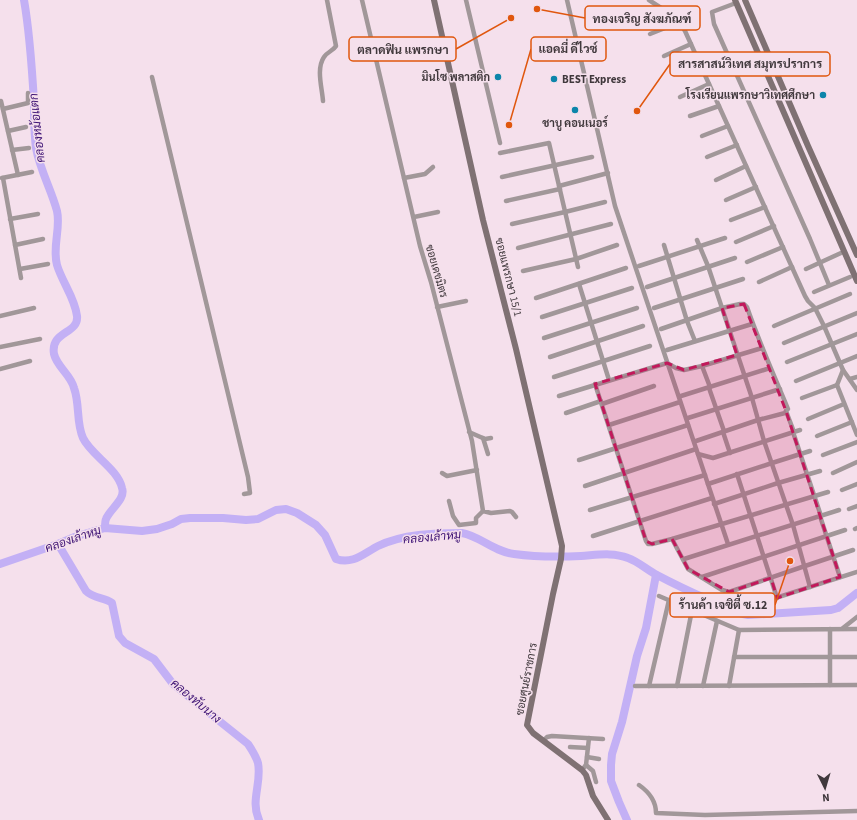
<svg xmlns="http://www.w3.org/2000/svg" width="857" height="820" viewBox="0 0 857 820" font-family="'Source Sans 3',Sarabun,sans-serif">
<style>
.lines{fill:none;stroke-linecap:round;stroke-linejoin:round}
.river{stroke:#c3b0f5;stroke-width:8}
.street{stroke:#a19799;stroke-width:4.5}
.secondary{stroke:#7f7173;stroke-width:6}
.marked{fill:#c2185b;fill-opacity:0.2;stroke:#c2185b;stroke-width:3;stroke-dasharray:8 5;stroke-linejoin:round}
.poi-dot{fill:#0c85aa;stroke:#f5e0ec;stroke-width:1.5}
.labels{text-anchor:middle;stroke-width:3;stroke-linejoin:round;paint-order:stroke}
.poi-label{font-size:11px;font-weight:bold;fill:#40383c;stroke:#f5e0ec;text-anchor:end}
.street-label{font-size:11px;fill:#40383c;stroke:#f5e0ec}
.water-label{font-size:12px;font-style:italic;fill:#3e1375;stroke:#f5e0ec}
.leader{fill:none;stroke:#e0570e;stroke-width:1.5}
.callout-dot{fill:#e0570e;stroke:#f5e0ec;stroke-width:1.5}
.callout{fill:#f5e0ec;stroke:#e0570e;stroke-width:1.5}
.callout-label{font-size:12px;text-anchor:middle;font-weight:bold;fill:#40383c}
</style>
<rect width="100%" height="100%" fill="#f5e0ec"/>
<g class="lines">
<g class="river">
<path d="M24,0C30,34 32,68 34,102C34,117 34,133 36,148C40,170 51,189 57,211C61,228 52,247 57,265C62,282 75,298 77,316C79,334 50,331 54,354C57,367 71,375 74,388C80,404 76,423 83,438C91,455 118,469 122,488C126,499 110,509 106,519C105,521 105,525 105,528"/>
<path d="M58,544L86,591C94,599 104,597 112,603L119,636L125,643L154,659L173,684L248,744C252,750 256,756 258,763C262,783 250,801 259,820"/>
<path d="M0,564L58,544L77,536L105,528L142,531L157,529L172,524L181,519L190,518H223L246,520L258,519L276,510L286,509L297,513L316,525L325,535L336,559C353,565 364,553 378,546C403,534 434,533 462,533C480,536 492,551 514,554C536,557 559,557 581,556C597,555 613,552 628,558C639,562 647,570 657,575C674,584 691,592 709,600C722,606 734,613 748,615L831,610L838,608L857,593"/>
<path d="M627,820L619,802L611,781V765L612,754L622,722L637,656L646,628L656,575"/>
</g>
<g class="street">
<path d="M362,0L420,246L431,282L472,441L483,511L491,513L510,511L512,512L516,517"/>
<path d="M466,0L500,143"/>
<path d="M567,0L615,206L728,544"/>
<path d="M649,0L678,19L685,31L805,296L808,301L815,308L824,326L843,370L857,390"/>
<path d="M736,3L712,12L714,24L810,239L829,285"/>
<path d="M650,34L680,22"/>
<path d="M664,56L691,44"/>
<path d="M674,74L699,63"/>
<path d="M152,77L248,477L250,493L244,494"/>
<path d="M680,97L709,84"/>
<path d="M1,101L18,175"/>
<path d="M323,101C322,87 316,69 324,57C327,52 333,51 336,46L327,0"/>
<path d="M3,109L28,103V93"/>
<path d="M690,116L719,106"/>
<path d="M8,131L26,127"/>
<path d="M702,136L728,126"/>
<path d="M12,150L29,148"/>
<path d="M500,153L549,143L578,267"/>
<path d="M707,157L737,145"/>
<path d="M502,177L592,157"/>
<path d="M2,178L32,172"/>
<path d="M3,178L21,278"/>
<path d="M404,178L425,174L433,167"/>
<path d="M716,180L746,166"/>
<path d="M559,186L608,173"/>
<path d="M726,200L756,187"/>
<path d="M506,201L560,189"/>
<path d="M414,217L438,212"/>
<path d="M10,219L38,214"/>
<path d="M731,220L765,207"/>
<path d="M512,224L565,212L605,202"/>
<path d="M697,240L708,266L752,398L764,441L793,525L810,587"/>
<path d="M736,242L774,226"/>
<path d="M15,245L43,239"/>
<path d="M664,245L687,321L695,341"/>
<path d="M518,248L611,224"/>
<path d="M747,262L783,247"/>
<path d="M639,266L725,238"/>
<path d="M20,269L48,264"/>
<path d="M806,269L841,253"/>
<path d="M523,271L576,259L617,245"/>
<path d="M759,282L792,267"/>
<path d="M579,284L609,380"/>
<path d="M647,287L735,258"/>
<path d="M814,292L850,277"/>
<path d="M536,298L626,268"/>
<path d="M437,307L466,301"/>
<path d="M654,308L743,279"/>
<path d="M0,316L34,308"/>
<path d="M542,317L632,288"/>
<path d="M774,326L850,294"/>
<path d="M661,329L722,308L740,304H744L747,307C759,342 774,375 788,409L786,411L794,432"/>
<path d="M544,338L637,308"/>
<path d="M784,343L857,313"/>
<path d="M0,347L40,339"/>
<path d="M667,350L752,324"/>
<path d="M550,357L643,326"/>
<path d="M787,362L857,334"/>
<path d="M702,366L710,387"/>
<path d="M0,369L30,361"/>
<path d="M843,370L837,385L857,435"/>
<path d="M554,377L650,346"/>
<path d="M850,379L857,377"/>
<path d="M796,381L857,356"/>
<path d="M595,384L646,541L648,544H652L672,539L828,492"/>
<path d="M709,388L724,431"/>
<path d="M559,396L667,363L676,368L684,370L702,366L762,348"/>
<path d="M681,396L770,368"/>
<path d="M802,398L837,385"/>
<path d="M602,404L654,386"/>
<path d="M566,413L601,401"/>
<path d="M688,418L780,389"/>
<path d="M808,419L844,404"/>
<path d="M609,425L680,402"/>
<path d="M469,432L485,439L491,438"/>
<path d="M723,432L730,453"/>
<path d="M793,432L821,516"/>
<path d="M817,436L852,422"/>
<path d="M483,438L488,454"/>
<path d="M696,441L758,420L785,413L786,411"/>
<path d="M698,454L713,458L800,430"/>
<path d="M823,455L857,442"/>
<path d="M579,460L688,425"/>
<path d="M442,473L447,476L477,470"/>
<path d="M833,473L857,462"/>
<path d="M737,474L777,598"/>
<path d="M708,484L772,463L810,451"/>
<path d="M585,486L696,449"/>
<path d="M842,490L857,484"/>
<path d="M449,501L453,516L459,525L476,523V518L483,511"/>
<path d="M714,504L778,483L820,471"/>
<path d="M849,509L857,506"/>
<path d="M590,510L705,475"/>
<path d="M820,516L840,577"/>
<path d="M855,529L857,528"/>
<path d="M593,536L712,498"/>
<path d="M672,539L688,569L722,590L729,592L805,566L853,550"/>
<path d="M684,559L839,510"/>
<path d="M702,577L845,530"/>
<path d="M659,596L739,630L857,629"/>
<path d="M754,605L857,572"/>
<path d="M843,628L857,617"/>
<path d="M734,657H857"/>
<path d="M830,685V629"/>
<path d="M635,686L857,685"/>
<path d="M649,686L669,600"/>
<path d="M677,686L692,610"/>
<path d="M703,686L717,621"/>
<path d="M729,686L739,630"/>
<path d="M543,741L547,737L552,736L603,739"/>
<path d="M570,747L588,748"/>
<path d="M587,757L599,759"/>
<path d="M586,765L593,771L596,782"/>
<path d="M582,770L586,765L589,738"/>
<path d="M639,785C649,792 656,801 656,813L705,815L857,811"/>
</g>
<g class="secondary">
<path d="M434,0L483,220L516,349L562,546L561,559L553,594L527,725L533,733L582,770L586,775L593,796L608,820"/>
<path d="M735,0L857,281"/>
<path d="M745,0L808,146L857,255"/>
</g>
</g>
<path class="marked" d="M744,304L786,411L840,577L777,598L771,578L729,592L688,569L672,539L652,544L646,541L595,384L667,363L684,370L737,355L722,308Z"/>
<g class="poi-dot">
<circle cx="498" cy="77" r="4"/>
<circle cx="554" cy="79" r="4"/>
<circle cx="823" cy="95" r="4"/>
<circle cx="575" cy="110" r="4"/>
</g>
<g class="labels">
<g class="poi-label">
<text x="490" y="81">มินโซ พลาสติก</text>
<text x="562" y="83" text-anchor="start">BEST Express</text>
<text x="815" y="99">โรงเรียนแพรกษาวิเทศศึกษา</text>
<text x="575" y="127" text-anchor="middle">ชาบู คอนเนอร์</text>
</g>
<g class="street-label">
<text transform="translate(437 271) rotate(74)" y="4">ซอยเดชมิตร</text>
<text transform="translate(509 277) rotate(76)" y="4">ซอยแพรกษา 15/1</text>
<text transform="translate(526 679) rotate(-79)" y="4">ซอยศูนย์ราชการ</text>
</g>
<g class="water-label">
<text transform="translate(37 128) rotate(-96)" y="4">คลองหม้อแตก</text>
<text transform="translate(432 537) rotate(-5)" y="4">คลองเล้าหมู</text>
<text transform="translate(73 539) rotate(-19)" y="4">คลองเล้าหมู</text>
<text transform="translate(196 701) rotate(40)" y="4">คลองทับนาง</text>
</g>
</g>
<path class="leader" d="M537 9L585 18M509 125L531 49M511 18L456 49M637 111L670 64M790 561L775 605"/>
<g class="callout-dot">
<circle cx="537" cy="9" r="4"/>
<circle cx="509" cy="125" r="4"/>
<circle cx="511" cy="18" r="4"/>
<circle cx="637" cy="111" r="4"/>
<circle cx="790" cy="561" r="4"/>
</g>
<g class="callout">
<rect x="585" y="6" width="115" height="24" rx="4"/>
<rect x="531" y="37" width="75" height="24" rx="4"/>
<rect x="349" y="37" width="107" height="24" rx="4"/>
<rect x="670" y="52" width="160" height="24" rx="4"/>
<rect x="670" y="593" width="105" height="24" rx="4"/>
</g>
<g class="callout-label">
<text x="642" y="23">ทองเจริญ สังฆภัณฑ์</text>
<text x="568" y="53">แอคมี่ ดีไวซ์</text>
<text x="403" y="54">ตลาดฟิน แพรกษา</text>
<text x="750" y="68">สารสาสน์วิเทศ สมุทรปราการ</text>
<text x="723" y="609">ร้านค้า เจซิตี้ ซ.12</text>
</g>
<g transform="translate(825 788) rotate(175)" stroke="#f5e0ec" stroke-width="3" paint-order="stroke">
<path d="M0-3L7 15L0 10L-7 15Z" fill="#40383c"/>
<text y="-6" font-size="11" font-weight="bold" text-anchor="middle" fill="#40383c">N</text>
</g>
</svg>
